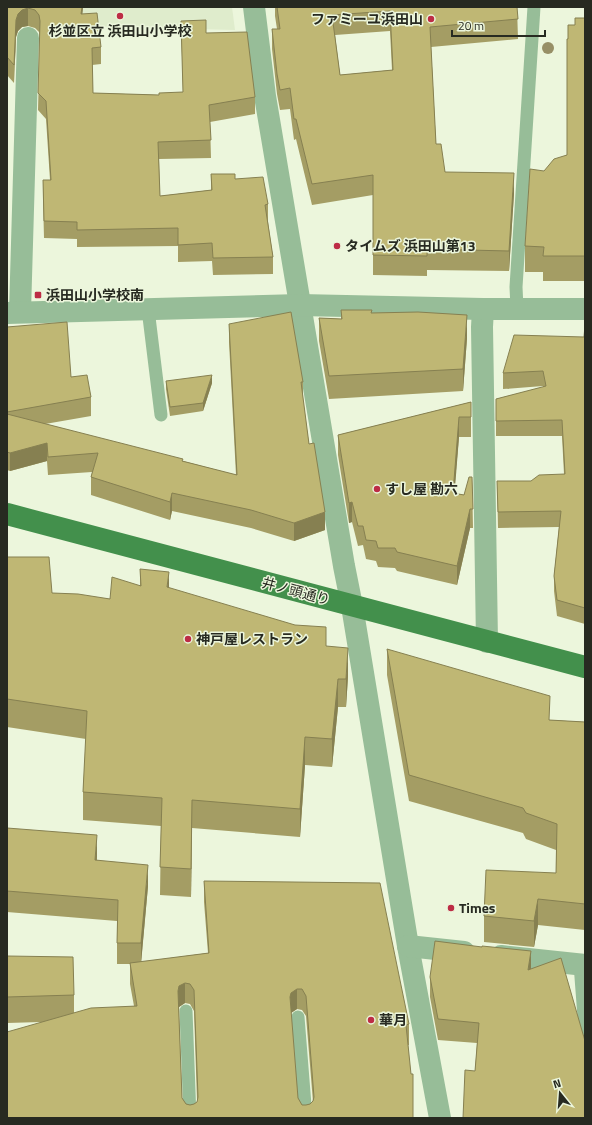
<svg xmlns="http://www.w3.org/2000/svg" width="592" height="1125" viewBox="0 0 592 1125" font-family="'Titillium Web','Noto Sans JP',sans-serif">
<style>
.built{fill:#dfeccc}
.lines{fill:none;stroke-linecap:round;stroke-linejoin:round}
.service{stroke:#97bd98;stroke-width:13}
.minor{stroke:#97bd98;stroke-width:22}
.tertiary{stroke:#97bd98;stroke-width:22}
.primary{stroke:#43904c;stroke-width:22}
.tree{fill:#978f66}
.wall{fill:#a49d64;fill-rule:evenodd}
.shaded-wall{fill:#868051}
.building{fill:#bfb774;stroke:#868051;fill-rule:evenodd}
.poi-dot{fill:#bd2c45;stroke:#ecf6dc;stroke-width:1.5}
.labels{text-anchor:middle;stroke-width:3;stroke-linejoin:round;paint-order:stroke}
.poi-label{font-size:14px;font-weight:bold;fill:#272a21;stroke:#ecf6dc;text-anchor:start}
.street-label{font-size:14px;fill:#272a21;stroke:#ecf6dc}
</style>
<rect width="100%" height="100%" fill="#ecf6dc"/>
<path class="built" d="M7,7H232L235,30L7,24Z"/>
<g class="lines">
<g class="service">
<path d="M517,308L516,287L534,7"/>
<path d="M148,309L161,415"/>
<path d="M580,964L585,1030"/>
<path d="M186,1011L190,1118"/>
<path d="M298,1017L306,1118"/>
</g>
<g class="minor">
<path d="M483,309L482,327L487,642"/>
<path d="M20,312L28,38"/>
<path d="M352,606L408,946L440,1118"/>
<path d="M408,946L464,952"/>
<path d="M501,956L585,965"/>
</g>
<g class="tertiary">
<path d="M254,7L265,96L344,566L352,606"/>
<path d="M7,313L300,305L483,309H585"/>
</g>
<path class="primary" d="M7,514L585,667"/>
</g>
<circle class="tree" cx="548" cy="48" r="6"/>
<g class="wall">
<path d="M7,7H83L82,14L101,47V64L92,65L93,93L159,95L183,92L181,21L206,33L255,97V114L210,122L211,158L159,159L160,196L211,190V174L235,179L268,204V222L273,257V274L213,275L212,261L178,262V246L77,247V239L44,238L43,198V180H50L46,119L38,110L40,36L39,32L35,28L28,26L22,27L18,31L16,37L14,83L7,75Z"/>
<path d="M275,7H517L518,39L431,47L436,144L445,172L514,193L509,271L427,270V276L373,275V195L312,205L296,139L294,140L290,109L280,110L277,94L272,49V29H277L275,16ZM390,31L392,70L340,75L335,35Z"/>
<path d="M585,18V281H543V272H525V246L544,171L567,155L568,39L575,25Z"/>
<path d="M341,310L372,313L467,338L463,391L329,399L319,341V318L341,319Z"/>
<path d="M229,324L303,382V400L309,444L325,530L294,541L251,528L172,511L170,520L91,495V477L92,472L48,475L47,461L10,471L7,470V327L71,377L91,397V416L45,424L183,461L236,475L229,342Z"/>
<path d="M585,325V624L557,616L554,591V576L559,527L498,528L497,481H531L564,474L562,436H496V399L543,387V386L503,389V373L584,337Z"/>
<path d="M166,381L212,383L203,411L170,416L166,389Z"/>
<path d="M471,402V437H459L454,493L464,495L472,477L473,528H470L457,585L397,571L395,568L378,567L376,561L366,559L363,545L358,546L352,522L349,523L338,455V435Z"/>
<path d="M7,557L52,593L110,599L140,586V569L169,588L326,646L348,676L346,707H338L332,767L305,765L300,837L192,828L191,897L160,895L161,826L83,820V792L86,739L7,727Z"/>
<path d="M387,649L550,720L585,722V930L538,925L534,947L484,942V916L556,873V850L526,839L523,833L409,801L387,675Z"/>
<path d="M7,828L97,856V860L148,886L141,962L208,953L204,902V881L409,1024V1045H408L413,1118H7L41,1022L7,1023V956L74,995V1013L134,1006L130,984V964H117V921L7,912ZM185,1003L190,1004L194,1011L197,1100V1102L194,1104L190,1105L186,1104L182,1098L179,1009V1007ZM297,1009L302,1010L306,1016L313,1102L310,1104L306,1105H302L298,1098L291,1013Z"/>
<path d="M531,969L475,1071L477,1043L438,1040L430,997V977Z"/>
</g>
<g class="shaded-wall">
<path d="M82,7H83L81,31V14Z"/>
<path d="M28,8V26L22,27L18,31L16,37L14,83L16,20L18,14L22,10Z"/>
<path d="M514,173V193L509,271V251Z"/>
<path d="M467,315V338L463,391V369Z"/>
<path d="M212,375V383L203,411V403Z"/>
<path d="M459,417V437L453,513V493Z"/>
<path d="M47,443V461L10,471V453Z"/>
<path d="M172,493V511L170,520V502Z"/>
<path d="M352,502V522L349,523V503Z"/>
<path d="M470,509V528L457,585V566Z"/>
<path d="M325,512V530L294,541V523Z"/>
<path d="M169,572V600L167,587Z"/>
<path d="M348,648V676L346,707V679Z"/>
<path d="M338,679V707L332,767V739Z"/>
<path d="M305,737V765L300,837V809Z"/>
<path d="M192,800V828L191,897V869Z"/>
<path d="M97,835V856L95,881V860Z"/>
<path d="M148,865V886L141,964V943Z"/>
<path d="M538,899V925L534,947V921Z"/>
<path d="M531,951V972L528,970Z"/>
<path d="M185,983V1003L179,1007L178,1011V991L179,986Z"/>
<path d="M297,989V1009L291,1013L290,997L291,993Z"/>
</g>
<g class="building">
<path d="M7,7H82L81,14L97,13L101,47L92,48L93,93L159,95V93L183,92L181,21L206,20V33L247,32L255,97L209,105L211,140L158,142L160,196L212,190L211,174H235V179L263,177L268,204L265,205L273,257L213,258L212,243L178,245V228L77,230V222L44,221L43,180H51L46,101L38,93L40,21L39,15L35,10L28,8L22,10L18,14L16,20L14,65L7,57Z"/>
<path d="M277,7H517L518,19L430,27L436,144H441L445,172L514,173L509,251L427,249V256L373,255V175L312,184L296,119H294L290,88L280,90L277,74L272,29H280ZM390,11L393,70L340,75L332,15Z"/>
<path d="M575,18H585V256H543L544,247L525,246L530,169L544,171L554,159L567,155V39H568V25H575Z"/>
<path d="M341,310H372L371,313L418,312L467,315L463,369L329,376L319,318L342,319Z"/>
<path d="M291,312L303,382H301L309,444L314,443L325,512L294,523L251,510L172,493L170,502L91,477L98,453L48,457L47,443L10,453L7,452V414L183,459L182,461L237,475L229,324Z"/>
<path d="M67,322L71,377L87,375L91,397L7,412V327Z"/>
<path d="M585,325V608L557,600L554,576L561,511L498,512L497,481H531L539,475L565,474L562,420L496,421V399L546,386L543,371L503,373L514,335L584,337Z"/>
<path d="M212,375L203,403L170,407L166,381Z"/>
<path d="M471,402V417H459L453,493L464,495L469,477H472L473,509H470L457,566L397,552L395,548H378L376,541L366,540L363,526H358L352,502L349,503L338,435Z"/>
<path d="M7,557H49L52,593L78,594L110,599L112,577L141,586L140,569L169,572L167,587L295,625L326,627V646L348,648L346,679H338L332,739L305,737L300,809L192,800L191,869L160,867L162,798L83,792L87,711L7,699Z"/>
<path d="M387,649L550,696L549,720L585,722V904L538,899L534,921L484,916L486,870L556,873L557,824L526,813L523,808L409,775Z"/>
<path d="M7,828L97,835L95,860L148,865L141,943H117L118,900L7,891Z"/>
<path d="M204,881L380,883L409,1024L406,1025L411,1074H413V1118H7V1032L91,1008L137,1006L130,963L209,953ZM185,983L190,984L194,990L198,1097L197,1102L194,1104L190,1105L186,1104L182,1098L178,991L179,986ZM297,989H302L306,996L314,1097L313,1101L310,1104L306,1105H302L298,1098L290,997L291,993Z"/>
<path d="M435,941L482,947V946L531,951L528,970L561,958L585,1041V1118H463L465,1070L475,1071L479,1023L438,1019L430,977Z"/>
<path d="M7,956L73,957L74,995L7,997Z"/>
</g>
<g class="poi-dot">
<circle cx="120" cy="16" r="4"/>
<circle cx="431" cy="19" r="4"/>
<circle cx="337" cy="246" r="4"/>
<rect x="34" y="291" width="8" height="8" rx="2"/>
<circle cx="377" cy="489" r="4"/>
<circle cx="188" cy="639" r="4"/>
<circle cx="451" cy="908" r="4"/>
<circle cx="371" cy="1020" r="4"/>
</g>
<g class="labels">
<g class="poi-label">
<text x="423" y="24" text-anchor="end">ファミーユ浜田山</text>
<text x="120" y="36" text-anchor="middle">杉並区立 浜田山小学校</text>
<text x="345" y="251">タイムズ 浜田山第13</text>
<text x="46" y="300">浜田山小学校南</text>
<text x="385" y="494">すし屋 勘六</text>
<text x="196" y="644">神戸屋レストラン</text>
<text x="459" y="913">Times</text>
<text x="379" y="1025">華月</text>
</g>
<g class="street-label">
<text transform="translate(296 591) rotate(15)" y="5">井ノ頭通り</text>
</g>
</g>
<rect width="592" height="1125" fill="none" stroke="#272a21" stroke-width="16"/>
<g transform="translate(560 1093) rotate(343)" stroke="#ecf6dc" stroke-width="3" paint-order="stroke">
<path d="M0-3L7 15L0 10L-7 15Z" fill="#272a21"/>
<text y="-6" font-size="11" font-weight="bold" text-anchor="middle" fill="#272a21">N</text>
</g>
<path d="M452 30v6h93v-6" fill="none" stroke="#272a21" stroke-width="2"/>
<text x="458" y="30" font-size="12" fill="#272a21" stroke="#ecf6dc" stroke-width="3" paint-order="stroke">20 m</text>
</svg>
